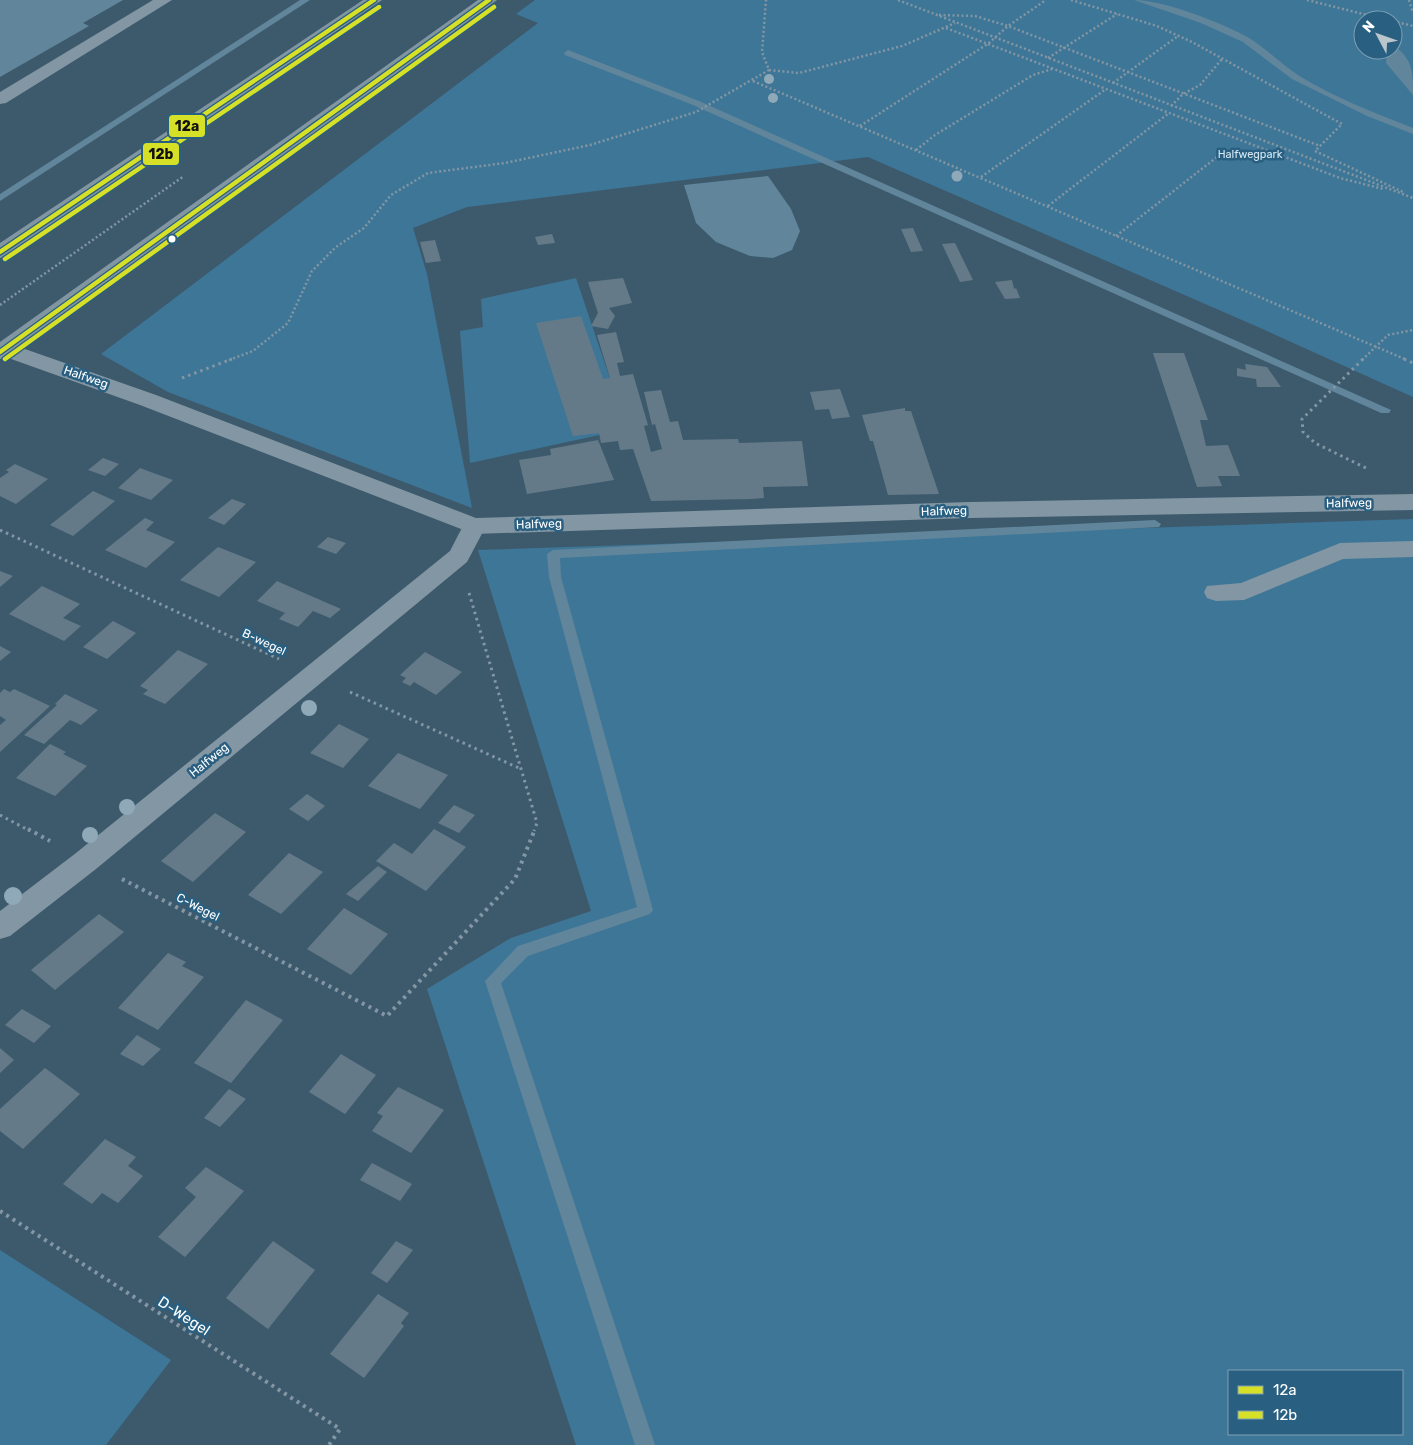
<svg xmlns="http://www.w3.org/2000/svg" width="1413" height="1445" viewBox="0 0 1413 1445" font-family="Rubik,sans-serif">
<style>
.green{fill:#3e7697;fill-rule:evenodd}
.water{fill:#61869b}
.lines{fill:none;stroke-linecap:round;stroke-linejoin:round}
.stream{fill:#61869b;fill-rule:evenodd}
.building{fill:#657a88}
.path-far2{stroke:#8396a3;stroke-width:2.5;stroke-dasharray:2 2.5;stroke-linecap:butt}
.path-far1{stroke:#8396a3;stroke-width:3;stroke-dasharray:2.5 4;stroke-linecap:butt}
.path{stroke:#8396a3;stroke-width:4;stroke-dasharray:3 4.5;stroke-linecap:butt}
.service{fill:#8396a3;fill-rule:evenodd}
.minor{fill:#8396a3;fill-rule:evenodd}
.trunk{fill:#8296a2;fill-rule:evenodd}
.bus-1-casing{stroke:#295f81;stroke-width:7}
.bus-2-casing{stroke:#295f81;stroke-width:7}
.bus-1{stroke:#d6e026;stroke-width:4.5}
.bus-2{stroke:#d6e026;stroke-width:4.5}
.tree{fill:#90a9b8}
.bus-dot{fill:#fff;stroke:#295f81;stroke-width:2}
.labels{text-anchor:middle;stroke-width:5;stroke-linejoin:round;paint-order:stroke}
.far-park-label{font-size:11px;fill:#d4e9f5;stroke:#295f81}
.street-label{font-size:12px;fill:#fff;stroke:#295f81}
.near-street-label{font-size:15px;fill:#fff;stroke:#295f81}
.line-badge{stroke:#295f81;stroke-width:2}
.pale-badge-label{font-size:14px;text-anchor:middle;font-weight:bold;fill:#111}
</style>
<rect width="100%" height="100%" fill="#3d5a6d"/>
<g class="green">
<path d="M535,0H1413V397L1258,327L868,157L467,207L413,228L427,274L472,508L168,392L101,354L538,23L516,14ZM1363,20H1393V50H1363Z"/>
<path d="M576,278L627,429L470,463L460,331L483,327L481,299Z"/>
<path d="M1413,519V1445H576L427,989L511,938L591,911L478,550ZM1229,1371H1402V1434H1229Z"/>
<path d="M0,1250L171,1360L106,1445H0Z"/>
</g>
<g class="water">
<path d="M0,0H123L83,23L89,26L0,77Z"/>
<path d="M1398,49C1413,61 1413,75 1413,95L1386,63L1387,51Z"/>
<path d="M768,176L791,209L800,231L792,250L773,258L750,256L716,242L696,223L684,185Z"/>
</g>
<g class="lines">
<g class="stream">
<path d="M300,0H310L0,201V194Z"/>
<path d="M1134,0C1163,0 1223,23 1249,38C1267,49 1281,64 1298,75C1333,97 1375,113 1413,128V134L1367,116L1292,79L1243,42L1201,23Z"/>
<path d="M568,50L699,101L1391,410L1389,413H1381L693,105L565,55L564,53Z"/>
<path d="M1155,520L1161,524L1159,527L560,558L561,577L653,910L650,914L528,956L501,983L655,1445H635L485,981L518,946L637,907L549,577L547,554L553,550Z"/>
</g>
</g>
<g class="building">
<path d="M913,228L923,251L911,252L901,229Z"/>
<path d="M552,234L555,243L538,245L535,237Z"/>
<path d="M435,240L441,261L426,263L420,242Z"/>
<path d="M955,243L973,280L960,282L942,244Z"/>
<path d="M623,278L632,303L609,308L615,316L608,329L591,326L598,313L588,282Z"/>
<path d="M1012,280L1014,289L1016,288L1020,298L1005,299L995,282Z"/>
<path d="M581,316L603,379L610,378L597,335L616,332L624,362L617,363L620,376L633,374L648,425L644,426L651,452L662,449L655,424L652,425L644,392L661,390L670,422L678,421L683,440L738,439L739,443L802,441L808,486L763,487L764,498L751,499L651,501L633,449L620,450L618,441L601,443L599,433L573,436L536,323Z"/>
<path d="M1153,353H1184L1208,420H1200L1206,446L1228,445L1240,476H1218L1222,486L1197,487Z"/>
<path d="M1245,364L1267,367L1281,387H1257L1256,379L1237,376V368L1246,370Z"/>
<path d="M840,389L850,417L832,419L829,409L815,410L810,392Z"/>
<path d="M905,408V411H911L939,494L888,495L873,441H870L862,415Z"/>
<path d="M598,440L614,480L527,494L519,460L551,455L550,449Z"/>
<path d="M103,458L119,464L105,476L88,470Z"/>
<path d="M15,464L48,479L16,504L0,496V478L9,472L6,470Z"/>
<path d="M140,468L156,474L173,480L151,500L118,488Z"/>
<path d="M93,491L115,501L73,536L50,525Z"/>
<path d="M232,499L246,504L224,525L208,518Z"/>
<path d="M145,518L154,522L146,530L175,542L146,568L105,550Z"/>
<path d="M328,537L346,543L336,554L317,547Z"/>
<path d="M218,547L256,562L219,597L180,580Z"/>
<path d="M0,571L13,576L0,587Z"/>
<path d="M277,581L279,582L341,609L330,618L313,611L298,627L279,619L285,613L257,601Z"/>
<path d="M42,586L80,604L63,618L81,626L64,641L9,614Z"/>
<path d="M113,621L136,633L107,659L83,647Z"/>
<path d="M0,646L11,652L0,661Z"/>
<path d="M178,650L208,664L165,704L143,694L148,690L140,686Z"/>
<path d="M425,652L462,672L436,695L414,682L410,686L402,682L406,678L400,675Z"/>
<path d="M4,689L10,692L14,689L50,706L0,752V725L6,720L0,716V693Z"/>
<path d="M65,694L98,710L81,725L70,720L44,744L24,735L57,705L55,704Z"/>
<path d="M339,724L369,739L343,768L310,753Z"/>
<path d="M50,744L66,752L63,754L87,766L55,796L16,778Z"/>
<path d="M398,753L448,775L420,809L368,786Z"/>
<path d="M307,794L325,806L308,821L289,809Z"/>
<path d="M454,805L475,815L459,833L438,823Z"/>
<path d="M215,813L246,832L193,882L161,861Z"/>
<path d="M434,829L466,847L426,891L376,861L394,843L412,854Z"/>
<path d="M289,853L323,872L281,914L248,895Z"/>
<path d="M378,866L387,872L358,901L346,894Z"/>
<path d="M344,908L388,934L351,975L307,949Z"/>
<path d="M99,914L124,932L55,990L31,970Z"/>
<path d="M168,953L186,962L182,966L204,977L158,1030L118,1008Z"/>
<path d="M246,1000L283,1020L231,1083L194,1063Z"/>
<path d="M22,1009L51,1026L34,1043L5,1025Z"/>
<path d="M137,1035L161,1049L143,1066L120,1054Z"/>
<path d="M0,1048L14,1060L0,1073Z"/>
<path d="M341,1054L376,1075L345,1114L309,1092Z"/>
<path d="M45,1068L80,1094L23,1149L0,1131V1109Z"/>
<path d="M398,1087L444,1110L411,1153L372,1131L383,1116L377,1113Z"/>
<path d="M229,1089L246,1099L220,1127L204,1118Z"/>
<path d="M105,1139L136,1157L128,1166L143,1176L118,1203L102,1193L92,1204L63,1184Z"/>
<path d="M372,1163L412,1184L400,1201L360,1180Z"/>
<path d="M206,1167L244,1191L185,1257L158,1237L196,1197L185,1188Z"/>
<path d="M273,1241L315,1270L268,1329L226,1298Z"/>
<path d="M396,1241L413,1250L387,1283L371,1273Z"/>
<path d="M378,1294L409,1313L401,1323L404,1326L364,1378L330,1354Z"/>
</g>
<g class="lines">
<g class="path-far2">
<path d="M898,0L1413,198"/>
<path d="M1071,0L1157,26L1192,42L1342,124L1315,151L1403,192"/>
<path d="M1307,0L1387,20"/>
<path d="M1409,0L1413,13"/>
<path d="M939,15L975,16L1008,26L1320,146"/>
<path d="M1393,21L1413,26"/>
<path d="M946,28L1340,178L1383,189"/>
<path d="M1048,58L1117,14"/>
<path d="M769,70L799,73L902,46L955,23"/>
<path d="M753,81L1407,360"/>
<path d="M1113,83L1178,36"/>
<path d="M1171,106L1183,94L1200,85L1222,59"/>
<path d="M860,126L989,43L1008,26L1046,0"/>
<path d="M916,150L935,135L1033,75L1052,69"/>
<path d="M981,177L1106,89"/>
<path d="M1048,206L1169,113"/>
<path d="M1116,236L1217,157"/>
<path d="M0,305L184,176"/>
<path d="M229,360L253,351L288,323L312,271L336,247L364,228L391,195L428,173L505,163L590,145L696,112L769,70L762,52L766,0"/>
<path d="M1362,360L1388,335L1413,330"/>
</g>
<g class="path-far1">
<path d="M1363,359L1302,419L1303,432L1315,443L1368,469"/>
<path d="M1404,359L1413,363"/>
<path d="M182,378L232,359"/>
<path d="M0,530L279,659"/>
<path d="M469,593L537,823L534,831"/>
<path d="M350,692L521,769"/>
<path d="M0,815L30,831"/>
</g>
<g class="path">
<path d="M28,829L50,841"/>
<path d="M122,879L387,1016L515,879L535,829"/>
<path d="M0,1211L340,1429L329,1445"/>
</g>
<g class="service">
<path d="M153,0H172L6,103L0,104V92Z"/>
<path d="M474,518L482,520L486,526L467,562L96,869L10,936L0,939V911L76,853L450,551L466,520Z"/>
<path d="M1413,541V557L1343,559L1244,600L1216,601L1207,598L1204,592L1207,586L1241,583L1340,543Z"/>
</g>
<path class="minor" d="M5,342L156,395L476,518L970,502L1413,494V510L970,518L474,534L140,405L0,355V344Z"/>
<g class="trunk">
<path d="M363,0H382L7,256L0,258V243Z"/>
<path d="M478,0H497L8,357L0,359V342Z"/>
</g>
<g class="bus-1-casing">
<g id="bus-1">
<path d="M0,252L374,0"/>
<path d="M0,352L489,0"/>
</g>
</g>
<g class="bus-2-casing">
<g id="bus-2">
<path d="M5,259L379,7"/>
<path d="M5,359L494,7"/>
</g>
</g>
<use href="#bus-1" class="bus-1"/>
<use href="#bus-2" class="bus-2"/>
</g>
<g class="tree">
<circle cx="769" cy="79" r="5"/>
<circle cx="773" cy="98" r="5"/>
<circle cx="957" cy="176" r="5.5"/>
<circle cx="309" cy="708" r="8"/>
<circle cx="127" cy="807" r="8"/>
<circle cx="90" cy="835" r="8"/>
<circle cx="13" cy="896" r="9"/>
</g>
<circle class="bus-dot" cx="172" cy="239" r="4.5"/>
<g class="labels">
<g class="far-park-label">
<text x="1250" y="158">Halfwegpark</text>
</g>
<g class="street-label">
<text transform="translate(86 377) rotate(19)" y="4">Halfweg</text>
<text transform="translate(1349 503) rotate(-1)" y="4">Halfweg</text>
<text transform="translate(944 511) rotate(-2)" y="4">Halfweg</text>
<text transform="translate(539 524) rotate(-2)" y="4">Halfweg</text>
<text transform="translate(264 642) rotate(25)" y="4">B-wegel</text>
<text transform="translate(209 760) rotate(-39)" y="4">Halfweg</text>
<text transform="translate(198 907) rotate(27)" y="4">C-Wegel</text>
</g>
<g class="near-street-label">
<text transform="translate(184 1316) rotate(33)" y="5">D-Wegel</text>
</g>
</g>
<g class="line-badge">
<rect x="168" y="114" width="38" height="24" rx="5" fill="#d6e026"/>
<rect x="142" y="142" width="38" height="24" rx="5" fill="#d6e026"/>
</g>
<g class="pale-badge-label">
<text x="187" y="131">12a</text>
<text x="161" y="159">12b</text>
</g>
<rect x="1228" y="1370" width="175" height="65" fill="#295f81" stroke="#7f9fb3"/>
<rect x="1238" y="1386" width="25" height="8" fill="#d6e026" stroke="#7f9fb3"/>
<text x="1273" y="1395" font-size="15" fill="#ffffff">12a</text>
<rect x="1238" y="1411" width="25" height="8" fill="#d6e026" stroke="#7f9fb3"/>
<text x="1273" y="1420" font-size="15" fill="#ffffff">12b</text>
<g transform="translate(1378 35) rotate(311)"><circle r="24" fill="#295f81" stroke="#7f9fb3"/>
<path d="M0-4L9 19L0 12L-9 19Z" fill="#bbc5cc"/>
<text y="-8" font-size="14" font-weight="bold" text-anchor="middle" fill="#ffffff">N</text>
</g>
</svg>
